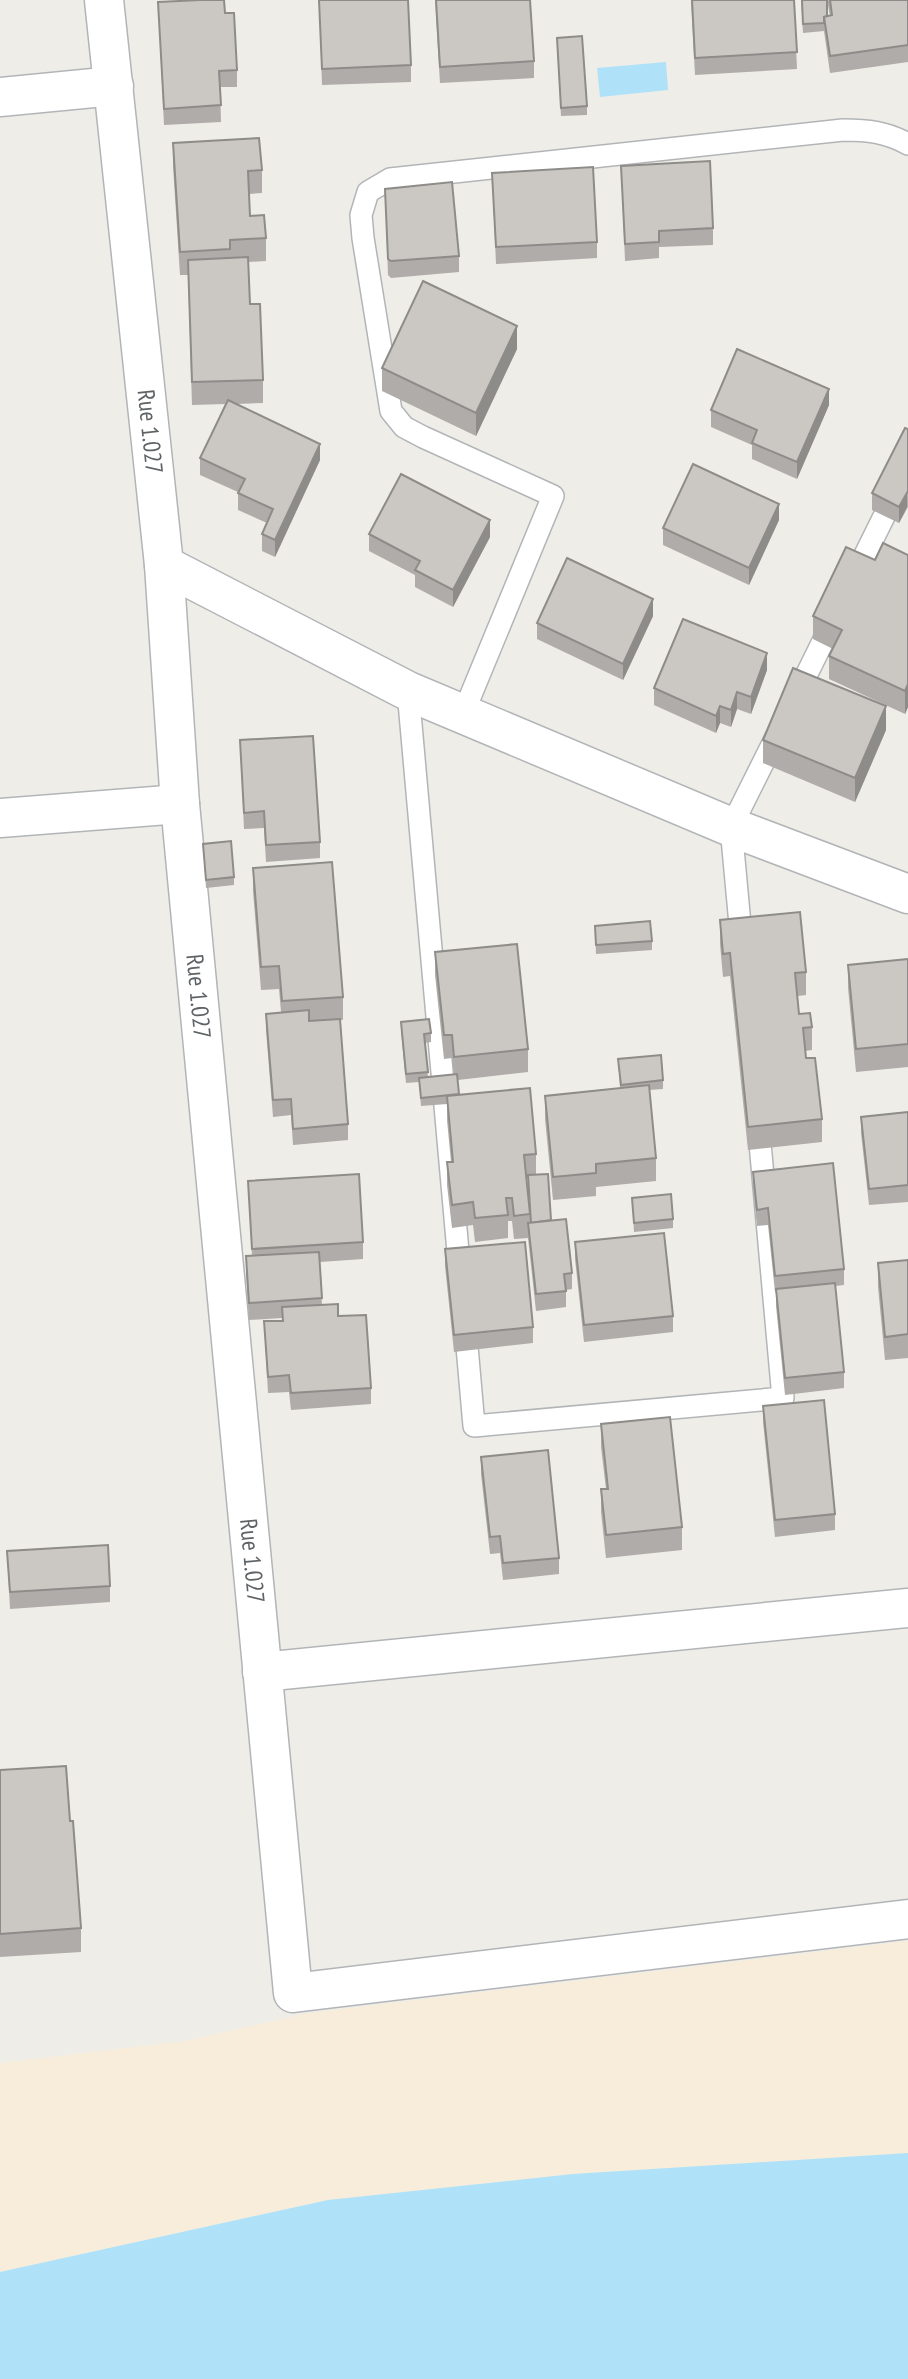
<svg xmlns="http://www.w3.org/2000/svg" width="908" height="2379" viewBox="0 0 908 2379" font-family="'PT Sans Narrow',sans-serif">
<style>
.sand{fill:#f8edda}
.water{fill:#afe2f8}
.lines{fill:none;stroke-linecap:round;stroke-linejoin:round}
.service-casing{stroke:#b2b5b8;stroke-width:24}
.minor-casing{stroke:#b2b5b8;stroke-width:41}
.service{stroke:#fff;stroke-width:21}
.minor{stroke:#fff;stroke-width:38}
.wall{fill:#afaca9;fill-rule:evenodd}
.shaded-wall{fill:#8e8c89}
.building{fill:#cbc8c4;stroke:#8e8c89;stroke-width:2}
.labels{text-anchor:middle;stroke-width:6;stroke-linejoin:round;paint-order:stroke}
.street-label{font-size:24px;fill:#5f6366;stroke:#fff}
</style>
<rect width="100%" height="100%" fill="#efede7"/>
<path class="sand" d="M908,1941V2153L573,2174L328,2200L0,2272V2063L186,2041L309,2013Z"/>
<g class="water">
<path d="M666,62L668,90L600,97L597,68Z"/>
<path d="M908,2153V2379H0V2272L328,2200L573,2174Z"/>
</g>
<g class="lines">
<g class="service-casing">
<g id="service">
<path d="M853,579L908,468"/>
<path d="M408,691L460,1274"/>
<path d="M795,698L835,617"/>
<path d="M463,714L553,496L423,437L404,427L391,411L363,238L361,215L368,192L390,179L843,130C868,130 886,132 908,144"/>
<path d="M742,946L731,827L776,737"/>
<path d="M465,1324L474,1426L783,1398L758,1121"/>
</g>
</g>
<g class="minor-casing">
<g id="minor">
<path id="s1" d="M104,0L164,565L180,804L293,1993L908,1919"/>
<path d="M0,97L114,86"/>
<path d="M164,565L408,691L731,827L908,894"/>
<path d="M0,818L180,804"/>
<path d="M262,1672L908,1608"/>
</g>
</g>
<use href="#service" class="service"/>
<use href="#minor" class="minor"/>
</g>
<g class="wall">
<path d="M319,0L411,65V82L322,85Z"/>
<path d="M435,0L534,61V78L440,83Z"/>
<path d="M691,0H794L797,69L695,75Z"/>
<path d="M801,0L827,16H830L827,0H908V62L830,73L824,31L803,33Z"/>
<path d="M158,2L225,13L237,70V87H220L221,122L164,125Z"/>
<path d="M557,46L587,106V115L561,116Z"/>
<path d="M173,143L262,170V193L249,194L250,216L266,238V261L248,262L250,304L263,380V403L236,404L320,460L275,557L262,551V534L267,523L238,510V492L200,475V458L225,404L192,405L188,275H180L173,166Z"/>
<path d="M621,166L713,228V245L659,247V258L625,261Z"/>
<path d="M492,173L597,242V258L496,264Z"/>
<path d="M385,189L459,256V272L391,278L388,275Z"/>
<path d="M517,349L476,436L382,391V368Z"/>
<path d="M829,405L797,479L752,459V445L711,427V410Z"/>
<path d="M908,429V507L899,523L872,510V493Z"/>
<path d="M779,520L749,585L663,545V528Z"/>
<path d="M369,534L490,537L453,607L415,587V575L369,551Z"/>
<path d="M908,555V707L905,714L829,679V656L833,649L813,639V616L875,560Z"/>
<path d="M653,616L623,680L537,639V623Z"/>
<path d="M767,670L751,714L737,709L731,727L720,723L716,733L654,705V688Z"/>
<path d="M886,730L855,802L763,763V740Z"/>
<path d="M240,740L320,842V858L266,862L264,828L244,829Z"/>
<path d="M203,844L234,877V885L206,888Z"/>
<path d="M253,868L343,997V1020H340L348,1124V1140L293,1145L291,1115L273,1117L266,1030V1014L281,1012L279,989L261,990L253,891Z"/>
<path d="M720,920L806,972V995L798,996L799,1014L812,1027V1050L805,1051L806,1058L822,1119V1142L748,1150L730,976L723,977L720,944Z"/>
<path d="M595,926L652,941V950L596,954Z"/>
<path d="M435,952L528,1049V1072L458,1080L459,1095L536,1154V1175L551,1220L572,1273V1289L566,1290V1307L536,1311L528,1238L514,1239L512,1221H508V1238L475,1242L473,1225L452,1228L447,1185V1162H451L447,1120V1104L421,1106L419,1082L406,1083L401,1031V1022L431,1033V1042L425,1043L428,1077L454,1074L452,1058L444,1059L435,975ZM527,1178H528L530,1213Z"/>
<path d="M908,959V1067L856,1072L848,988V965Z"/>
<path d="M618,1059L663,1080V1089L649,1090L656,1158V1181L596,1187V1196L553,1200L545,1119V1096L620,1088Z"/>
<path d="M908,1112V1202L869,1205L861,1133V1117Z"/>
<path d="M753,1172L844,1269V1285L835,1286L844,1372V1388L785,1395L776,1306V1292H775L768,1225L757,1226L753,1188Z"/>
<path d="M248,1181L363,1242V1259L320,1262L322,1305L338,1316L371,1388V1404L291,1410L289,1392L268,1393L264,1321H282V1318L249,1320L246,1273V1256H252Z"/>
<path d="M632,1198L673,1219V1228L634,1232Z"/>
<path d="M575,1242L673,1316V1332L584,1342L575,1259Z"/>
<path d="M445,1249L533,1327V1343L454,1352L445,1266Z"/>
<path d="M908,1260V1358L885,1360L878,1287V1263Z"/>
<path d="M763,1406L835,1514V1530L775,1537L763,1422Z"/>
<path d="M601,1424L682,1527V1550L606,1558L601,1512V1489H606L601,1447Z"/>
<path d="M481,1457L559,1558V1574L503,1580L500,1553L490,1554L481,1474Z"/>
<path d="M7,1551L110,1586V1602L10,1609Z"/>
<path d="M0,1770L70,1821L81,1928V1952L0,1957Z"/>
</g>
<g class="shaded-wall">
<path d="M517,326V349L476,436V413Z"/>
<path d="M829,389V405L797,479V462Z"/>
<path d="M320,444V460L275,557V540Z"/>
<path d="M907,491V507L899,523V507Z"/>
<path d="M779,504V520L749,585V568Z"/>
<path d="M490,520V537L453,607V590Z"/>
<path d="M653,599V616L623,680V664Z"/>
<path d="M767,653V670L751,714V697Z"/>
<path d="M908,684V707L905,714V691Z"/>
<path d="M737,692V709L731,727V710Z"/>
<path d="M720,706V723L716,733V716Z"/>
<path d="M886,706V730L855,802V778Z"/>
</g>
<g class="building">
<path d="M200,0H224L225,13H234L237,70L219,71L221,105L164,109L158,2Z"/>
<path d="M319,0H408L411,65L322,69Z"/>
<path d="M436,0H530L534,61L440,67Z"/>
<path d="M692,0H794L797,52L695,58Z"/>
<path d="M802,0H827V16L824,17V23L803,24Z"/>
<path d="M830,0H908V45L830,56L824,17L832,15Z"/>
<path d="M582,36L587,106L561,108L557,38Z"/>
<path d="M259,138L262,170L248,171L250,216L264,215L266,238L230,240V249L180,252L173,143Z"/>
<path d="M710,161L713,228L659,231V242L625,244L621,166Z"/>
<path d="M593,167L597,242L496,247L492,173Z"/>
<path d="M452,182L459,256L391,261L388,259L385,189Z"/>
<path d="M248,257L250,304H260L263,380L192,382L188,260Z"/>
<path d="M423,281L517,326L476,413L382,368Z"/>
<path d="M737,349L829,389L797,462L752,443L757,430L711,410Z"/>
<path d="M228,400L320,444L275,540L262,534L273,509L238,493L245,479L200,458Z"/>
<path d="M905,428L908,429V491L899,507L872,493Z"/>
<path d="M693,464L779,504L749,568L663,528Z"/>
<path d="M401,474L490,520L453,590L415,570L420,561L369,534Z"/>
<path d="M883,543L908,555V684L905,691L829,656L842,630L813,616L846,547L875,560Z"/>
<path d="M567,558L653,599L623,664L537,623Z"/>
<path d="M683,619L767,653L751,697L737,692L731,710L720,706L716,716L654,688Z"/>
<path d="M793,668L886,706L855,778L763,740Z"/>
<path d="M313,736L320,842L266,845L264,811L244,813L240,740Z"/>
<path d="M231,841L234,877L206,880L203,844Z"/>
<path d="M332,862L343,997L282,1001L279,966L261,967L253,868Z"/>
<path d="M800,912L806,972L795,973L799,1014L810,1013L812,1027L803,1028L806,1058H815L822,1119L748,1127L730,953L723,954L720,920Z"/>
<path d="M650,921L652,941L596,945L595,926Z"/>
<path d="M517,944L528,1049L454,1057L452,1035H444L435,952Z"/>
<path d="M908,959V1044L856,1049L848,965Z"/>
<path d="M309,1010V1021L340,1019L348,1124L293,1129L291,1099L273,1100L266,1014Z"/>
<path d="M429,1019L431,1033L424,1034L428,1072L406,1074L401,1022Z"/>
<path d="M661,1055L663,1080L621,1085L618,1059Z"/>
<path d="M457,1074L459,1094L421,1098L419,1078Z"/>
<path d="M649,1085L656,1158L596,1164V1173L553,1177L545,1096Z"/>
<path d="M530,1088L536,1154L524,1155L530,1214L514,1216L512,1198H506L508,1215L475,1218L473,1202L452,1205L447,1162H453L447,1096Z"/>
<path d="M908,1112V1185L869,1189L861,1117Z"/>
<path d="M833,1163L844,1269L775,1276L768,1208L757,1210L753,1172Z"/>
<path d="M359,1174L363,1242L252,1249L248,1181Z"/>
<path d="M548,1174L551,1220L531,1223L528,1175Z"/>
<path d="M671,1194L673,1219L634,1223L632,1198Z"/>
<path d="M566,1219L572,1273L564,1274L566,1291L536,1294L528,1223Z"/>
<path d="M664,1233L673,1316L584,1325L575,1242Z"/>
<path d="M525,1242L533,1327L454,1335L445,1249Z"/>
<path d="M319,1252L322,1298L249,1303L246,1256Z"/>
<path d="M908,1260V1334L885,1337L878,1263Z"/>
<path d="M835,1283L844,1372L785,1378L776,1289Z"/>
<path d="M338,1304V1316L366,1315L371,1388L291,1393L289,1375L268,1377L264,1321H283L282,1307Z"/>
<path d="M824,1400L835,1514L775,1520L763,1406Z"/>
<path d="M670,1417L682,1527L606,1535L601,1489H608L601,1424Z"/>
<path d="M548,1450L559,1558L503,1563L500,1536L490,1537L481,1457Z"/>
<path d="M108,1545L110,1586L10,1592L7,1551Z"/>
<path d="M66,1766L70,1821H73L81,1928L0,1934V1770Z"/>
</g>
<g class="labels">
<g class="street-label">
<text dy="8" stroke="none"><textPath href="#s1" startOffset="434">Rue 1.027</textPath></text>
<text dy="8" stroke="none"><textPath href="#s1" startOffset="1001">Rue 1.027</textPath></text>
<text dy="8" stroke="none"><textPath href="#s1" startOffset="1568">Rue 1.027</textPath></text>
</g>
</g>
</svg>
